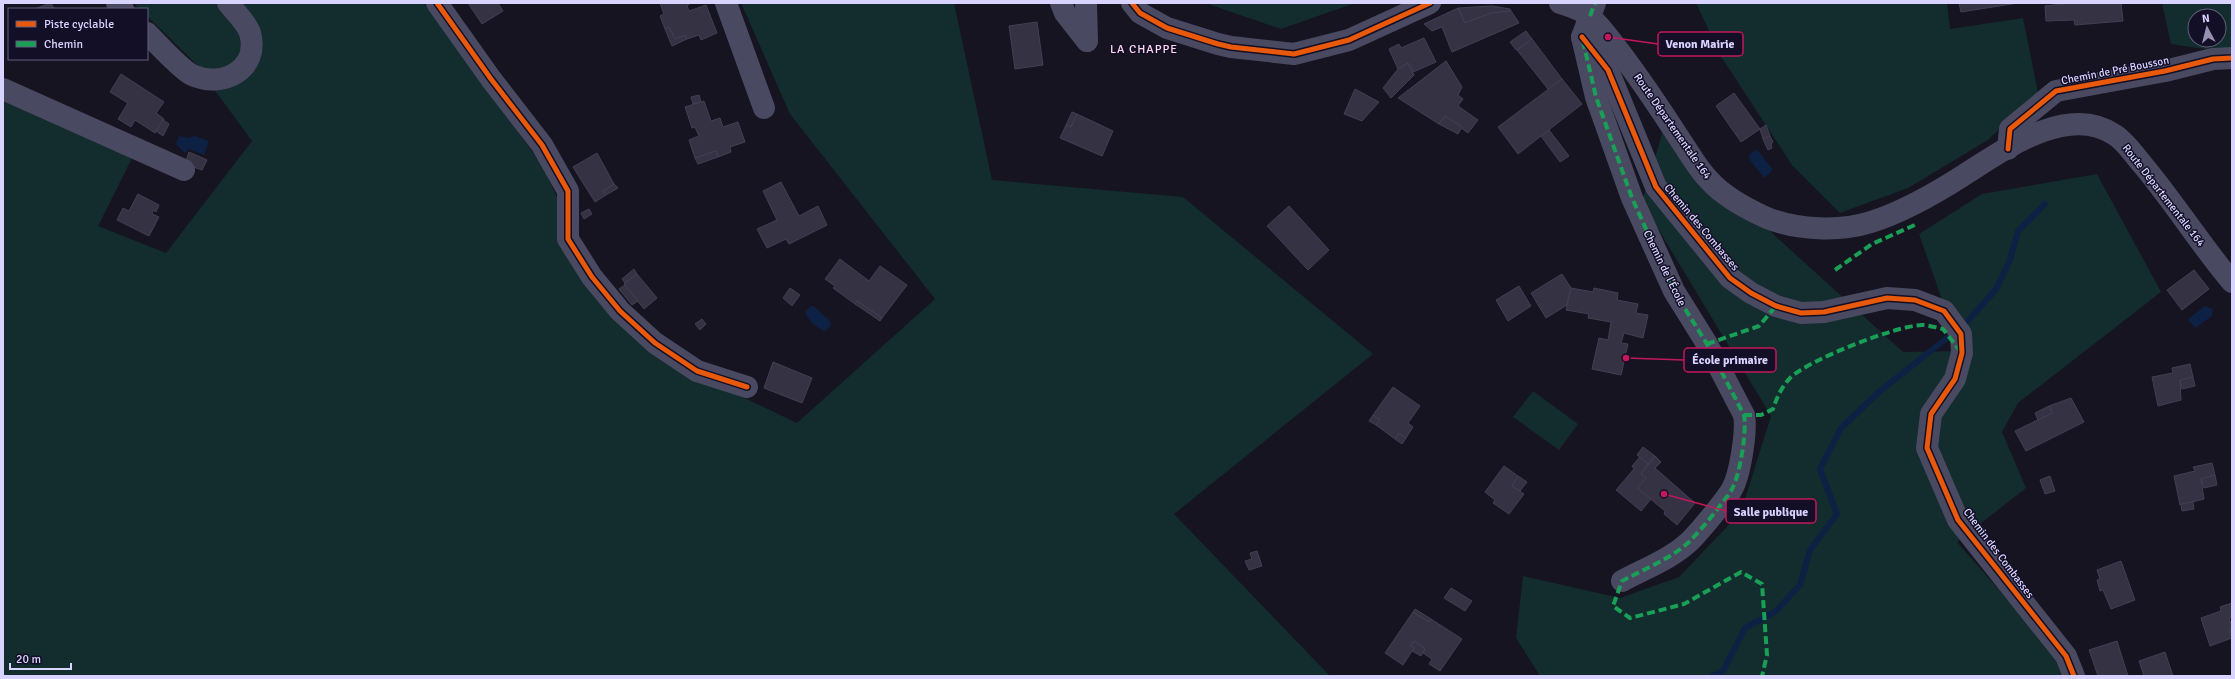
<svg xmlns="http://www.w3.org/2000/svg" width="2235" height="679" viewBox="0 0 2235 679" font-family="Signika,sans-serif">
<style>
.green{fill:#132c2d;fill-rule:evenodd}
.water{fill:#0d2144}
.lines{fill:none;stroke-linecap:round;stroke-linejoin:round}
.stream{stroke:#0d2144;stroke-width:6}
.building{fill:#343243;stroke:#433f54}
.minor{stroke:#4a4962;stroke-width:22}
.tertiary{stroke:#4a4962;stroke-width:22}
.quiet{stroke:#1a9f57;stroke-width:4;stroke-dasharray:8 4;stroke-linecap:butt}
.cycleway-casing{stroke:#130f26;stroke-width:8}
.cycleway{stroke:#e8590c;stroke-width:5}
.labels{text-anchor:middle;stroke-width:3;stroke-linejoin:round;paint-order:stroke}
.street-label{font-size:11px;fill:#d9d4ff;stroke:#130f26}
.neighbourhood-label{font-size:12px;letter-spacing:1px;fill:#ffd6f0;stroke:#130f26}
.leader{fill:none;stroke:#c2185b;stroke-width:1.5}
.callout-dot{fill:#c2185b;stroke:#130f26;stroke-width:1.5}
.callout{fill:#130f26;stroke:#c2185b;stroke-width:1.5}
.callout-label{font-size:12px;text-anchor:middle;font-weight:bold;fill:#d9d4ff}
</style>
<rect width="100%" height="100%" fill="#161421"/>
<g class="green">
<path d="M134,3H424L542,165L560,204V246L663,359L797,423L935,299L790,114L741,3H954L992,180L1183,197L1373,354L1174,514L1330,676H3V97L133,156L98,226L166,253L252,141L194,62L147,16V9H140Z"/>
<path d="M1209,3H1355L1281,29L1211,5Z"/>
<path d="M1696,3H1947L1950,29L2023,18L2038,93L1988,140L1908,188L1840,213L1792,165L1722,58Z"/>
<path d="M2162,3H2232V53L2171,44ZM2195,16H2219V40H2195Z"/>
<path d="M1663,130L1783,243L1903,352L1960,351L1919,234L1982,194L2097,174L2161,292L2018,403L2002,432L2026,488L1957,542L2064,664L2068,676H1540L1516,638L1523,576L1620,598L1679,577L1741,512L1771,416L1642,202Z"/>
<path d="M1533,391L1578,424L1559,450L1513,417Z"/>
</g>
<g class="water">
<path d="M179,136L187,138L195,136L209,141L204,155L189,149L185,153L176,144Z"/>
<path d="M1755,150L1759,152L1773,170L1764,178L1749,159L1750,154Z"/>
<path d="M811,306L815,307L830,321L831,325L826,331C818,330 807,319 805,312Z"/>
<path d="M2205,306L2213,309L2212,316L2195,328L2188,319Z"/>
</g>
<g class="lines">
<g class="stream">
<path d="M1968,321L1996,289L2010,260L2018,231L2045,204"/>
<path d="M1713,676L1723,671L1745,628L1776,611L1800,585L1810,550L1837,514L1820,469L1841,428L1880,391L1952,334"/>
</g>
</g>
<g class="building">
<path d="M51,3L54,9H34Z"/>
<path d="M468,3H498L503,11L482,24Z"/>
<path d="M660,3H690L687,6L689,11L706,5L717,33L701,40L699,35L687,39L685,35L675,39L669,27L665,29L660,16L664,14Z"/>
<path d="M1959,3H2018L1961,12Z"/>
<path d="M2072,3H2121L2123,21L2075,25L2074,20L2046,21L2045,6Z"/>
<path d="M1492,6L1510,9L1511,11L1491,13L1465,23L1458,8Z"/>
<path d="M1458,8L1465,23L1491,13L1511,11L1519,23L1452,52L1442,27L1432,31L1424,24Z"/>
<path d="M1037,22L1043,65L1015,69L1009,26Z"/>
<path d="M669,27L675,39L685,35L687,39L672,46L665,29Z"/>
<path d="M1526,31L1532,39L1516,50L1510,42Z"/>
<path d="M1424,38L1436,62L1413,72L1408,63L1398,69L1389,49L1399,44L1401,48Z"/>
<path d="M1532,39L1562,79L1548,89L1517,50Z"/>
<path d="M1446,61L1462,87L1458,95L1463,99L1458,106L1478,120L1468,133L1445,116L1439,124L1398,98Z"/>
<path d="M1408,63L1414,75L1391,98L1383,88L1398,69Z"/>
<path d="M121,74L164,102L156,113L164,119L155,133L135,120L131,127L118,119L128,103L110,92Z"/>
<path d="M1562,79L1582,104L1518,154L1498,127Z"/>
<path d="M1355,89L1379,102L1362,121L1344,114Z"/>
<path d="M1734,93L1760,129L1741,142L1716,106Z"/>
<path d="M699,95L701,102L693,104L691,97Z"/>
<path d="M704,101L711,121L720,118L723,127L738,122L745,142L730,147L731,152L718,157L716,151L695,158L689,140L699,136L695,127L692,128L685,107Z"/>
<path d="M1072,112L1077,114L1071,127L1066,125Z"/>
<path d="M1077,114L1113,131L1102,156L1060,138L1066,125L1071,127Z"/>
<path d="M1445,116L1462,127L1458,134L1439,124Z"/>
<path d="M163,120L169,124L163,136L156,131Z"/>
<path d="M1766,125L1770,136L1763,139L1760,129Z"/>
<path d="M1549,130L1569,156L1560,162L1541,136Z"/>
<path d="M1770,136L1773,142L1771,144L1772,148L1768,150L1763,139Z"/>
<path d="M716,151L718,157L698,164L695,158Z"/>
<path d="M189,152L207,160L202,170L185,164Z"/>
<path d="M597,153L614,184L603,191L606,195L595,202L573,167Z"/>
<path d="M781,182L799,216L818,206L827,225L789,244L786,239L767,248L757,229L777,220L763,191Z"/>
<path d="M614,184L618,188L606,195L603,191Z"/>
<path d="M138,194L159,205L156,212L153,210L152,214L159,217L149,236L117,220L123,208L129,211Z"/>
<path d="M1289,206L1329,250L1308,270L1267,226Z"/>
<path d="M589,209L592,214L584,219L581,213Z"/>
<path d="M840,259L869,281L880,266L907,285L882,318L857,301L855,304L833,288L835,286L825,279Z"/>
<path d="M634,269L637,274L625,283L622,279Z"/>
<path d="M2194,270L2209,289L2182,310L2167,290Z"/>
<path d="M637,274L657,298L644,309L624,284Z"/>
<path d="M1562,274L1571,288L1567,305L1546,318L1531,293Z"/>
<path d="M625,285L638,301L632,305L619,289Z"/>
<path d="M1519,286L1531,306L1508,321L1496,300Z"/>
<path d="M790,288L800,295L792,306L783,298Z"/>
<path d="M1571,288L1593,292L1594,288L1618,293L1617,300L1638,304L1636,313L1648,315L1643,338L1624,333L1621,343L1628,344L1621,375L1592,369L1599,338L1608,340L1611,322L1588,318L1589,314L1566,310Z"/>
<path d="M857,301L882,318L880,321L855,304Z"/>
<path d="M702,319L706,324L700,330L695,324Z"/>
<path d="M773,362L812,378L802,403L764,388Z"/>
<path d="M2190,364L2193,377L2180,380L2181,400L2158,406L2152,377L2173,373L2172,368Z"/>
<path d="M2193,377L2195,386L2182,389L2180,380Z"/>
<path d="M1393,387L1420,406L1408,423L1413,427L1406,438L1399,433L1395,439L1376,425L1380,420L1373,415Z"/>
<path d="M2071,398L2084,422L2026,451L2015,431L2052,413L2049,406Z"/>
<path d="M2049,406L2052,413L2038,420L2035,413Z"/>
<path d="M1373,415L1380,420L1376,425L1369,421Z"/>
<path d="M1399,433L1406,438L1402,444L1395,439Z"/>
<path d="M1643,447L1655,456L1648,464L1637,455Z"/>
<path d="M1655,456L1661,462L1655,468L1695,503L1677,525L1664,514L1665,511L1637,488L1646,478L1641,474Z"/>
<path d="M1640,457L1648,464L1641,474L1646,478L1637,488L1651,499L1641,511L1616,490L1634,469L1632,466Z"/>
<path d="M2212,463L2215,475L2201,479L2204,499L2180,505L2174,476L2195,471L2193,467Z"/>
<path d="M1504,466L1518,476L1512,486L1524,494L1509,514L1493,503L1495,500L1485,492Z"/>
<path d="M2215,475L2217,485L2204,488L2201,479Z"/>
<path d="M1518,476L1527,482L1520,491L1512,486Z"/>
<path d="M2050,476L2055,491L2045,494L2040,480Z"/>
<path d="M2193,502L2194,509L2182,511L2181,504Z"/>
<path d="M1257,551L1262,566L1249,570L1245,561L1252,559L1250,553Z"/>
<path d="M2121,561L2135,600L2111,609L2103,590L2100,591L2097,580L2100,579L2097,570Z"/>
<path d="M1451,588L1472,601L1465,611L1444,598Z"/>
<path d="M2232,603V617L2229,618L2232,627L2230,628L2232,638L2210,646L2201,618L2221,611L2220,607Z"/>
<path d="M1415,609L1431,619L1429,622L1413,612Z"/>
<path d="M1413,612L1429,622L1431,619L1462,639L1440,671L1429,664L1432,659L1423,653L1425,649L1414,641L1411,646L1414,648L1403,665L1385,653Z"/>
<path d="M1414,641L1425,649L1421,656L1412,651L1414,648L1411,646Z"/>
<path d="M2117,641L2128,676H2098L2089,650Z"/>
<path d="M2165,652L2173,676H2144L2139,661Z"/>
</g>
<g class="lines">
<g class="minor">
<path d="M437,3L491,79L542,145L568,191V239L592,277L620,311L655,343L697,371L747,387"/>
<path d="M726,3L764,108"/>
<path d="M1061,3L1065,13L1087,41"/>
<path d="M1086,3L1087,41"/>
<path d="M1595,3L1582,37L1596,97L1632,198L1674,291L1707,344L1744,415C1747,431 1740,475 1732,489C1726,500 1699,532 1690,541C1671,559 1644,569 1622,581"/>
<path d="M1582,37L1608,70L1656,187L1730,278L1751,293L1776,306L1801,313L1824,312L1887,298L1915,300L1944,311L1961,334L1962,353L1955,379L1931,414L1927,448L1958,520L2066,656L2074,676"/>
<path d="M3,89L184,170"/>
<path d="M2008,149L2010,129L2056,91L2165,71L2213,59L2232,58"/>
</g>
<g class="tertiary">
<path d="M117,3L123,9"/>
<path d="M1132,3L1140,13L1167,28L1218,44L1231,47L1294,54L1349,40L1430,3"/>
<path d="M1560,3C1570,6 1584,11 1591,18C1602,27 1610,40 1619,51C1641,80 1661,110 1681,141C1690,154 1698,169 1709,180C1724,197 1747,209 1767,218C1798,230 1839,232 1871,222C1903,212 1936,193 1964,175C2005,149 2068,103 2115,135C2126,142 2134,155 2142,164C2174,202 2200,244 2232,282"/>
<path d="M147,33C157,43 180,69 192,75C223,89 260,69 250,33C247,23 234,11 228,3"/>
</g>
<g class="quiet">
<path d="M1590,16L1595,3"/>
<path d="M1583,41L1596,97L1632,198L1674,291L1707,344L1744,415C1747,431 1740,475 1732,489C1726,500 1699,532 1690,541C1671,559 1644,569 1622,581L1613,606L1630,618L1684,604L1741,572L1762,584L1767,655L1762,676"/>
<path d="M1835,270L1872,244L1917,224"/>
<path d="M1707,344L1759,326L1776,306"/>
<path d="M1744,415H1761L1773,409C1777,397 1782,386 1791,377C1811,359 1895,326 1922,325C1929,325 1937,328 1943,329L1961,352"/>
</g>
<g class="cycleway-casing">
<g id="cycleway">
<path d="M437,3L491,79L542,145L568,191V239L592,277L620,311L655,343L697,371L747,387"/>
<path d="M1132,3L1140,13L1167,28L1218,44L1231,47L1294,54L1349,40L1430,3"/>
<path d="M1582,37L1608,70L1656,187L1730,278L1751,293L1776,306L1801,313L1824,312L1887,298L1915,300L1944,311L1961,334L1962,353L1955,379L1931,414L1927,448L1958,520L2066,656L2074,676"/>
<path d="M2008,149L2010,129L2056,91L2165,71L2213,59L2232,58"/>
</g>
</g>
<use href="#cycleway" class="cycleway"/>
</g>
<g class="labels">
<g class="street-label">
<text transform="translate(2115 70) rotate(-11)" y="4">Chemin de Pré Bousson</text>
<text transform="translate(1673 126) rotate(55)" y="4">Route Départementale 164</text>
<text transform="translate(2164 195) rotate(52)" y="4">Route Départementale 164</text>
<text transform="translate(1702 227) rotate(50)" y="4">Chemin des Combasses</text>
<text transform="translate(1665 268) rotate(64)" y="4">Chemin de l'École</text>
<text transform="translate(1999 553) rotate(53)" y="4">Chemin des Combasses</text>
</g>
<g class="neighbourhood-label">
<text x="1144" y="53">LA CHAPPE</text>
</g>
</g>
<path class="leader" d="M1608 37L1658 44M1626 358L1684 360M1664 494L1726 511"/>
<g class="callout-dot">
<circle cx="1608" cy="37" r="4"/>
<circle cx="1626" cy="358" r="4"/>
<circle cx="1664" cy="494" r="4"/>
</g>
<g class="callout">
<rect x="1658" y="32" width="85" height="24" rx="4"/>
<rect x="1684" y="348" width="92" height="24" rx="4"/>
<rect x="1726" y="499" width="90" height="24" rx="4"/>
</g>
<g class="callout-label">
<text x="1700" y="48">Venon Mairie</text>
<text x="1730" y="364">École primaire</text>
<text x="1771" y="516">Salle publique</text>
</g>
<rect width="2235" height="679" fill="none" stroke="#d9d4ff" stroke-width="8"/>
<rect x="8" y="8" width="140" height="52" fill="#130f26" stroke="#625e7d"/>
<rect x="16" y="21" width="20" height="6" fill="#e8590c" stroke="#625e7d"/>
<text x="44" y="28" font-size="12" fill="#d9d4ff">Piste cyclable</text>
<rect x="16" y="41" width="20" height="6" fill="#1a9f57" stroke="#625e7d"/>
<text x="44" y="48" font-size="12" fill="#d9d4ff">Chemin</text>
<g transform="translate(2207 28) rotate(353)"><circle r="19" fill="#130f26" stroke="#625e7d"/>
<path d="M0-3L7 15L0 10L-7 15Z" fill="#9591b1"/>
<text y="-6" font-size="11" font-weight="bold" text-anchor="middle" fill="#d9d4ff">N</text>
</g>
<path d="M10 663v6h61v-6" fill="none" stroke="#d9d4ff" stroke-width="2"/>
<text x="16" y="663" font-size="12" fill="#d9d4ff" stroke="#130f26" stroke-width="3" paint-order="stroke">20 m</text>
</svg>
